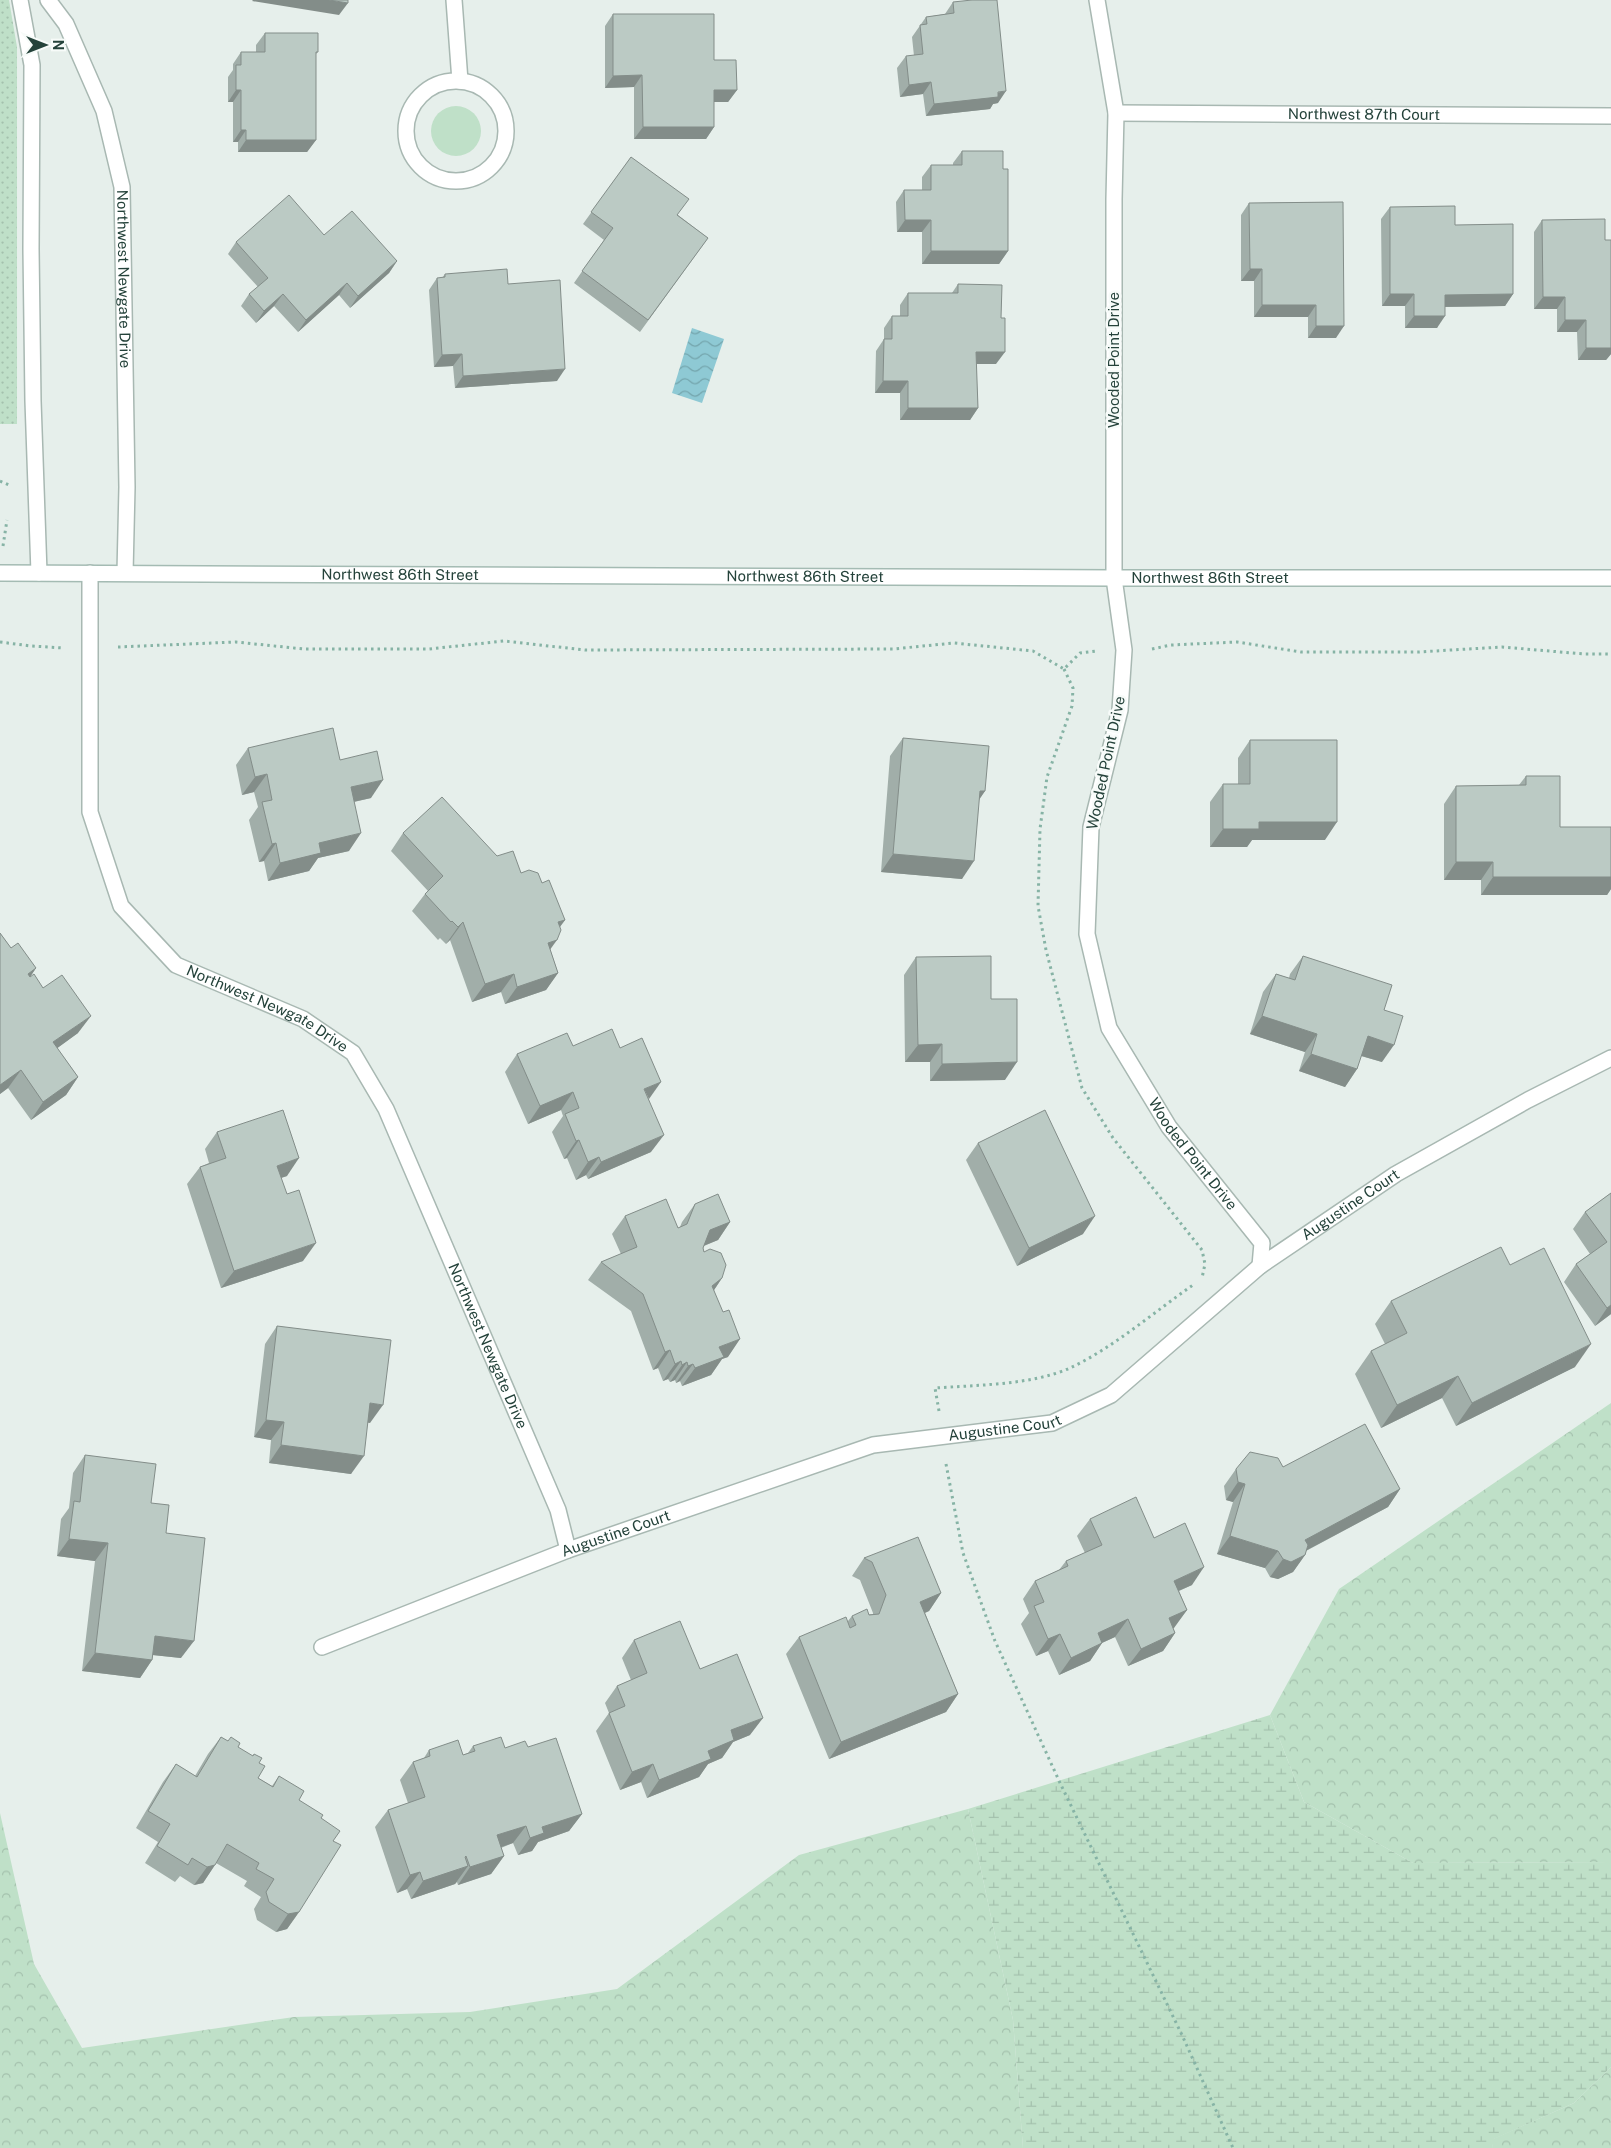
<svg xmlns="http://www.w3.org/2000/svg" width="1611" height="2148" viewBox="0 0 1611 2148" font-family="'Public Sans',sans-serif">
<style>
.grass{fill:url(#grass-dots)}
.forest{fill:url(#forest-crowns)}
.wetland{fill:url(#wetland-marsh)}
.garden{fill:#bfe0c8}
.water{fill:url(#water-waves)}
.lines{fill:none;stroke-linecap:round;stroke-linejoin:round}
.minor-casing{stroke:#a8b8b2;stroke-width:18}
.secondary-casing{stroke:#a4bbb3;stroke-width:18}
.path{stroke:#86b3a5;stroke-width:3;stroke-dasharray:2.5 4;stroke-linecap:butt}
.minor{stroke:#fff;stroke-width:15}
.secondary{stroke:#fff;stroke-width:15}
.wall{fill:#a1aea9}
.shaded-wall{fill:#838d89}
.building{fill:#bbcac4;stroke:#838d89}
.labels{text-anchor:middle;stroke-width:5;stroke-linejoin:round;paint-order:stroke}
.street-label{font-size:15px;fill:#24423a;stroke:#f7fbf9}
</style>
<defs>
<pattern id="grass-dots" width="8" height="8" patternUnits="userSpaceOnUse" patternTransform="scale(1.25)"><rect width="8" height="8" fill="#bfe0c8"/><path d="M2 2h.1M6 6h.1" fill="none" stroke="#a4c1ad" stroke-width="1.8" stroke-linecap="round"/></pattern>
<pattern id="forest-crowns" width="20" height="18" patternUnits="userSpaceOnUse" patternTransform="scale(1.25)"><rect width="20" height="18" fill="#bfe0c8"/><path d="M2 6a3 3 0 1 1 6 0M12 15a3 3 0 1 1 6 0" fill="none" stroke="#a4c1ad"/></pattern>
<pattern id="wetland-marsh" width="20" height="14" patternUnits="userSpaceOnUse" patternTransform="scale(1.25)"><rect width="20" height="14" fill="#bfe0c8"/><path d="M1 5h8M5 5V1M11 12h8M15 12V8" fill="none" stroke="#a4c1ad"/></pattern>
<pattern id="water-waves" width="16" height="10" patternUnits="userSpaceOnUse" patternTransform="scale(1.25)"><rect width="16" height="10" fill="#8ec9d4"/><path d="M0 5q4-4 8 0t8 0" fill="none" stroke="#74a5ad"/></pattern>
</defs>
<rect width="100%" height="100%" fill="#e6efeb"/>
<path class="grass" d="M0,0H9L17,47V424H0Z"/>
<g class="forest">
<path d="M1611,1403V1862L1413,1863L1304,1802L1270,1715L1339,1589Z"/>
<path d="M968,1809L1013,2020L1023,2148H0V1813L34,1964L82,2048L294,2017L470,2012L617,1989L799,1855Z"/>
<path d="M1611,2067V2148H1492L1493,2139L1574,2103Z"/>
</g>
<path class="wetland" d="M1270,1715L1304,1802L1413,1863L1611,1862V2067L1574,2103L1494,2139L1492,2148H1023L1013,2020L968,1809Z"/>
<circle class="garden" cx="456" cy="131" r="25"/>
<path class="water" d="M692,328L724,339L702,403L672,393Z"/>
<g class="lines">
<g class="minor-casing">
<g id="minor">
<path d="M20,0L32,65L31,249L33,401L39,573"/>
<path id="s1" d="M48,0L66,24L104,111L122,187L127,487L125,573"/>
<path d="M454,0L460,81"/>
<path id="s2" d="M1097,0L1116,113L1114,199V578L1124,650L1120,710L1091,827L1087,934L1109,1028L1169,1127L1262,1243L1260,1266"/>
<circle cx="456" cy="131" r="50"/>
<path id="s3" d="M1116,113L1611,116"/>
<path id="s4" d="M90,573V812L121,906L176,965L303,1019L353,1053L386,1109L558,1510L568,1550"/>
<path id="s5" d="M322,1647L568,1550L873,1445L1052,1423L1111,1395L1260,1266L1396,1174L1528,1100L1611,1058"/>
</g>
</g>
<g class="secondary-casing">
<g id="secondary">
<path id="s6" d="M0,573L1114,578H1611"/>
</g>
</g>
<g class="path">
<path d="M0,481L9,485"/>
<path d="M3,546L7,520"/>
<path d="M0,642L31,646L64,648"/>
<path d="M118,647L236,642L304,649H429L504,641L585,650L893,649L954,643L1033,651L1064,669L1080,653L1096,651"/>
<path d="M1152,649L1171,645L1237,642L1301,652H1418L1502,647L1584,654H1611"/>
<path d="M1064,669L1073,688L1072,706L1047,777L1040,829L1038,906L1046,950L1082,1088L1113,1138L1202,1250L1205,1264L1202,1278"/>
<path d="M939,1411L935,1388C977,1385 1032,1385 1070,1368C1113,1348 1154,1312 1193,1285"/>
<path d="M946,1464L963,1553L995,1641L1061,1785L1182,2035L1233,2148"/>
</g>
<use href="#minor" class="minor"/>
<use href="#secondary" class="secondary"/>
</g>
<g class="wall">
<path d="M953,2L998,103L993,104L990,109L926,116L923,94L900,97L897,68L906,56H914L912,37L926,17L945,14Z"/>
<path d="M613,14L714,60L737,90L728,102H714V127L706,139H634V87L605,88V26Z"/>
<path d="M265,33L318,52L316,54V140L307,152H238V142H233V102H228V77L233,70V64L241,52H256V45Z"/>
<path d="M962,151L1003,169L1008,251L999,264H922V232H897L896,202L904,190H922V177L931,165H953V163Z"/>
<path d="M631,157L678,215L708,238L640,332L574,283L604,240L583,224Z"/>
<path d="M1343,202L1336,338H1308V317H1254V281H1241V215L1249,203Z"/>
<path d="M1390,207L1455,225L1513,294L1505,306L1445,307L1437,328H1405V306H1382L1381,219Z"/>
<path d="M1542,220L1605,240H1611V354L1606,360H1578L1577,332H1557V309H1534V232Z"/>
<path d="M324,235L397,261L389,273L350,308L339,295L298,332L274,306L256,323L241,306L249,294L258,287L228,254L236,242Z"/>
<path d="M445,274L508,284L557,381L455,388L453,366L434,367L429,290L437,278H442Z"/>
<path d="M958,284L996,364H976L978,408L970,420H900V393H875L876,351L884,339V328L892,316H900V305L908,293H952Z"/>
<path d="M903,738L985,791L979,799L962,879L881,872L890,756Z"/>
<path d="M1250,740L1325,840H1252L1247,847H1210V802L1223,784H1238V758Z"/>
<path d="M248,748L340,760L371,798L354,802L349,851L318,858L309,871L268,881L264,861L259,862L249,820L258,807L254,792L242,795L236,765Z"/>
<path d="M1526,776L1560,827H1611V889L1607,895H1481V880H1444V804L1456,786L1519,785Z"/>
<path d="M403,833L497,856L521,873L542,883L565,920L560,927L550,949L558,973L546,990L505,1004L501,992L472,1002L450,940L446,944L440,938L438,940L412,911L425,894L428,891L391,851Z"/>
<path d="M0,933L11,948L36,968L30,977L43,988L78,1033L57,1048L78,1077L66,1095L31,1120L8,1088L0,1094Z"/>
<path d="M1303,956L1384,1010L1382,1062L1361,1056L1357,1069L1345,1087L1299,1071L1305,1052L1250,1034L1263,992L1276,974L1289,978L1290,974Z"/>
<path d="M916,957L991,999L1005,1080L930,1081V1062H905L904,975Z"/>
<path d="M573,1046L620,1048L649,1099L651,1152L588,1179L586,1175L576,1180L567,1158L564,1159L552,1132L563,1116L561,1110L528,1124L505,1072L517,1054Z"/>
<path d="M217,1132L287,1176L281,1178L303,1261L221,1288L187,1184L200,1167L209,1163L205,1149Z"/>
<path d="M978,1143L1083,1234L1017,1266L966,1160Z"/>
<path d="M1611,1193V1314L1595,1326L1564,1282L1576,1264L1590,1254L1573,1229L1585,1212Z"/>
<path d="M695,1204L730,1222L718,1240L704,1246L703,1248L704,1252L722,1278L714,1290L728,1357L722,1359L711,1375L682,1386L680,1381L676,1383L675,1380L670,1382L668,1379L663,1381L658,1368L653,1370L631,1311L588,1280L601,1262L621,1254L612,1234L625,1216L678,1228L680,1227L682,1222Z"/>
<path d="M1510,1265L1575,1367L1456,1426L1442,1398L1381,1428L1355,1374L1371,1351L1385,1344L1375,1324L1391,1301Z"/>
<path d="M277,1326L370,1423L368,1422L351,1474L269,1463L271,1440L254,1437L265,1344Z"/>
<path d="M85,1455L151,1503L166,1533L181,1658L153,1655L152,1660L140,1678L82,1671L95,1561L57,1556L61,1519L69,1508L73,1473Z"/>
<path d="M1283,1467L1400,1489L1388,1507L1306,1551L1305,1555L1293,1572L1278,1579L1270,1577L1265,1568L1217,1554L1233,1502L1226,1500L1224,1486L1236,1469Z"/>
<path d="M1090,1519L1154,1538L1192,1585L1179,1591L1187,1610L1173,1628L1175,1633L1163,1651L1128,1666L1115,1637L1102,1643L1090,1661L1059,1675L1048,1651L1036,1656L1021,1624L1029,1613L1023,1599L1035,1581L1059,1570L1066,1561L1085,1553L1077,1536Z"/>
<path d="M864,1558L941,1593L929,1611L925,1613L958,1694L946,1712L829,1759L786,1654L799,1637L848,1621L852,1616L873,1614V1613L860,1580L852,1576Z"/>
<path d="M634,1640L700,1669L750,1735L733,1742L722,1758L708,1764L699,1777L647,1798L641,1782L620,1790L596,1731L609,1713L605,1703L617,1686L631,1680L622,1658Z"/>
<path d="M221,1737L259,1763L258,1778L272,1786L279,1776L299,1800L321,1818L333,1841L299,1912L287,1929L276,1932L257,1920L254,1909L261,1897L244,1886L247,1881L216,1863L203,1883L194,1885L180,1876L175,1882L145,1863L158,1842L136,1828L163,1782L176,1764L195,1776L208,1754Z"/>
<path d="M473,1746L505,1748L528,1747L582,1814L569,1831L538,1842L532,1851L518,1855L513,1843L501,1848L504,1856L491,1874L458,1885L457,1882L455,1884L411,1899L407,1889L397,1893L375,1827L388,1810L408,1803L400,1780L413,1762L424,1758L429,1750L463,1755L468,1753Z"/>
</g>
<g class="shaded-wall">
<path d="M253,0H329L348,3L339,15L252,1Z"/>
<path d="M642,75L634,87L605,88L613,76Z"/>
<path d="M931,82L923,94L900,97L909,85Z"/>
<path d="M236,90H241L233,102H228Z"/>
<path d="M714,90H737L728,102H706Z"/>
<path d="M1006,91L998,103L993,104L990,109L926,116L934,104Z"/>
<path d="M643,127H714L706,139H634Z"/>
<path d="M241,130H246L238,142H233Z"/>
<path d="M246,140H316L307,152H238Z"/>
<path d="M905,220H931L922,232H897Z"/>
<path d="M931,251H1008L999,264H922Z"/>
<path d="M397,261L389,273L350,308L358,296Z"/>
<path d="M1250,269H1262L1254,281H1241Z"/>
<path d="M347,283L339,295L298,332L306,320Z"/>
<path d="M283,294L274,306L256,323L264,311Z"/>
<path d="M1390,294H1414L1405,306H1382Z"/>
<path d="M1513,294L1505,306L1437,307L1445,295Z"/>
<path d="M1543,297H1565L1557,309H1534Z"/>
<path d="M1262,305H1316L1308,317H1254Z"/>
<path d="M1414,316H1445L1437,328H1405Z"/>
<path d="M1565,320H1586L1577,332H1557Z"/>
<path d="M1316,326H1344L1336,338H1308Z"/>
<path d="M1586,348H1611V354L1606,360H1578Z"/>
<path d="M976,352H1005L996,364H967Z"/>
<path d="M462,354L453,366L434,367L442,355Z"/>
<path d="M565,369L557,381L455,388L463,376Z"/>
<path d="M883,381H908L900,393H875Z"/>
<path d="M908,408H978L970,420H900Z"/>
<path d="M267,774L254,792L242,795L255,777Z"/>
<path d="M383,780L371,798L339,805L351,787Z"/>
<path d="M980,791H985L973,809Z"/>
<path d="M1259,822H1337L1325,840H1252L1247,847H1210L1223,829Z"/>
<path d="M361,833L349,851L318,858L309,871L268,881L280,863L319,843Z"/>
<path d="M276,843L264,861L259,862L272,844Z"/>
<path d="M893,854L974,861L962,879L881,872Z"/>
<path d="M1456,862H1493L1481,880H1444Z"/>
<path d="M1493,877H1611V889L1607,895H1481Z"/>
<path d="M565,920L552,937L558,922Z"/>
<path d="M463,922L450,940L446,944L458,927Z"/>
<path d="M557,940L544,958L548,943Z"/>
<path d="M36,968L24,986L28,974Z"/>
<path d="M558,973L546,990L505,1004L517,987Z"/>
<path d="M514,974L501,992L472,1002L485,984Z"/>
<path d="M91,1016L78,1033L41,1060L53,1042Z"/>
<path d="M1262,1016L1317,1034L1305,1052L1250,1034Z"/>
<path d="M1368,1036L1394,1045L1382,1062L1355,1054Z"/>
<path d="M942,1044L930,1062H905L918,1045Z"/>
<path d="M1311,1054L1357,1069L1345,1087L1299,1071Z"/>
<path d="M1017,1062L1005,1080L930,1081L942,1064Z"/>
<path d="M21,1070L8,1088L0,1094V1085Z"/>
<path d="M78,1077L66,1095L31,1120L43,1102Z"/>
<path d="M661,1082L649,1099L644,1089Z"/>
<path d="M573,1092L561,1110L528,1124L540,1106Z"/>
<path d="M664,1135L651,1152L588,1179L601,1162Z"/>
<path d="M579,1140L567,1158L564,1159L576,1141Z"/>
<path d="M599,1157L586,1175L576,1180L588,1162Z"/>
<path d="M299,1158L287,1176L265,1183L277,1166Z"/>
<path d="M1095,1216L1083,1234L1017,1266L1029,1248Z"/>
<path d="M730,1222L718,1240L698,1248L710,1230Z"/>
<path d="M316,1243L303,1261L221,1288L234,1271Z"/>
<path d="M722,1278L710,1296L712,1286Z"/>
<path d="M1611,1305V1314L1595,1326L1607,1308Z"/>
<path d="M740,1339L728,1357L722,1359L711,1375L682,1386L695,1368L719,1347Z"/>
<path d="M1591,1344L1575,1367L1456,1426L1472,1403Z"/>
<path d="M670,1350L658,1368L653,1370L665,1352Z"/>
<path d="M681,1361L668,1379L663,1381L675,1364Z"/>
<path d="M687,1362L675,1380L670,1382L682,1365Z"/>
<path d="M693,1364L680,1381L676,1383L688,1366Z"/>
<path d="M1458,1376L1442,1398L1381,1428L1397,1405Z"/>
<path d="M370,1403L383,1405L370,1423L358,1421Z"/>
<path d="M266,1420L284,1422L271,1440L254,1437Z"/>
<path d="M281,1445L364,1456L351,1474L269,1463Z"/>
<path d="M1238,1482L1245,1484L1233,1502L1226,1500Z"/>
<path d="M1400,1489L1388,1507L1292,1558L1305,1540Z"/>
<path d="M1230,1536L1278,1551L1265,1568L1217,1554Z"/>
<path d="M69,1539L108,1543L95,1561L57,1556Z"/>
<path d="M1305,1555L1293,1572L1278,1579L1270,1577L1283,1559Z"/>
<path d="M1204,1567L1192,1585L1162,1598L1174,1581Z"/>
<path d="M941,1593L929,1611L908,1620L920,1602Z"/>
<path d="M1187,1610L1174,1628L1157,1636L1169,1618Z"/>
<path d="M1128,1619L1115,1637L1086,1650L1098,1633Z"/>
<path d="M1175,1633L1163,1651L1128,1666L1141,1649Z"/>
<path d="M1060,1634L1048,1651L1036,1656L1048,1639Z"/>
<path d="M155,1636L194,1641L181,1658L143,1654Z"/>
<path d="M1102,1643L1090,1661L1059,1675L1071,1658Z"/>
<path d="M95,1653L152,1660L140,1678L82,1671Z"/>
<path d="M958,1694L946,1712L829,1759L841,1742Z"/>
<path d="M763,1718L750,1735L733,1742L722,1758L708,1764L699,1777L647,1798L659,1780L708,1751L731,1730Z"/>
<path d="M653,1764L641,1782L620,1790L632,1772Z"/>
<path d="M582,1814L569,1831L538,1842L532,1851L518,1855L530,1838L542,1827Z"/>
<path d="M526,1826L513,1843L484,1853L497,1835Z"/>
<path d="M466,1856L457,1870L468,1866L455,1884L411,1899L423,1881Z"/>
<path d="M504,1856L491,1874L458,1885L470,1867Z"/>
<path d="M215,1865L203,1883L194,1885L207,1867Z"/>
<path d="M420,1872L407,1889L397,1893L410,1875Z"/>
<path d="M299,1912L287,1929L276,1932L288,1914Z"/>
</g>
<g class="building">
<path d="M329,0H348V3Z"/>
<path d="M972,0H997L1006,91L998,92V97L934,104L931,82L909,85L906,56L923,54L920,25L927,24L926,17L954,13L953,2Z"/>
<path d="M613,14H714V60H736L737,90H714V127H643L642,75L613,76Z"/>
<path d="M265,33H318V52H316V140H246V130H241V90H236V65H241V52H265Z"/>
<path d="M962,151H1003V169H1008V251H931V220H905L904,190H931V165H962Z"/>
<path d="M631,157L689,199L677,215L708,238L648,320L582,271L613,228L591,212Z"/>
<path d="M289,195L324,235L352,211L397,261L358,296L347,283L306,320L283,294L264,311L249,294L268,278L236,242Z"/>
<path d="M1343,202L1344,326H1316V305H1262V269H1250L1249,203Z"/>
<path d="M1455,206V225L1513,224V294L1445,295V316H1414V294H1390V207Z"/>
<path d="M1605,219V240H1611V348H1586V320H1565V297H1543L1542,220Z"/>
<path d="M507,269L508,284L560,280L565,369L463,376L462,354L442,355L437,278L445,277V274Z"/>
<path d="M958,284L1002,285L1001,318H1005V352H976L978,408H908V381H883L884,339H892V316H908V293H958Z"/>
<path d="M333,728L340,760L377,751L383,780L351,787L361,833L319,843L321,853L280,863L276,843L272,844L262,802L272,800L267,774L255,777L248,748Z"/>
<path d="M903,738L989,746L985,791H980L974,861L893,854Z"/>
<path d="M1250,740H1337V822H1259V829H1223V784H1250Z"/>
<path d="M1526,776H1560V827H1611V877H1493V862H1456V786L1526,785Z"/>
<path d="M442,797L497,856L513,851L521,873L529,870L538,873L542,883L549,880L565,920L558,922L561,930L557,940L548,943L558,973L517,987L514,974L485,984L463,922L458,927L452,921L451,922L425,894L443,876L403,833Z"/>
<path d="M0,933L11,948L18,943L36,968L28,974L30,977L34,974L43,988L62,975L91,1016L53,1042L78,1077L43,1102L21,1070L0,1085Z"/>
<path d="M991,956V999H1017V1062L942,1064V1044L918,1045L916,957Z"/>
<path d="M1303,956L1392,985L1384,1010L1403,1016L1394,1045L1368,1036L1357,1069L1311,1054L1317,1034L1262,1016L1276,974L1295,980Z"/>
<path d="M612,1029L620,1048L642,1038L661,1082L644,1089L664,1135L601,1162L599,1157L588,1162L579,1140L576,1141L565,1114L579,1108L573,1092L540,1106L517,1054L567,1033L573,1046Z"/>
<path d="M283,1110L299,1158L277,1166L287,1194L299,1190L316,1243L234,1271L200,1167L226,1158L217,1132Z"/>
<path d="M1045,1110L1095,1216L1029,1248L978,1143Z"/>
<path d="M1611,1193V1305L1607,1308L1576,1264L1607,1242L1585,1212Z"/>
<path d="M718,1194L730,1222L710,1230L703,1248L704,1252L710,1249L721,1253L726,1265L722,1278L712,1286L723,1312L729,1310L740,1339L719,1347L724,1357L695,1368L693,1364L688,1366L687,1362L682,1365L681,1361L675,1364L670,1350L665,1352L643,1294L601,1262L637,1247L625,1216L666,1199L678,1228L687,1224L695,1204Z"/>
<path d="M1501,1247L1510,1265L1544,1248L1591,1344L1472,1403L1458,1376L1397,1405L1371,1351L1407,1333L1391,1301Z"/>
<path d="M277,1326L391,1340L383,1405L370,1403L364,1456L281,1445L284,1422L266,1420Z"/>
<path d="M1365,1424L1400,1489L1305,1540L1308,1545L1305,1555L1291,1562L1283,1559L1278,1551L1230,1536L1245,1484L1238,1482L1236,1469L1250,1452L1278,1458L1283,1467Z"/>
<path d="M85,1455L156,1464L151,1503L169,1505L166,1533L205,1538L194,1641L155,1636L152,1660L95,1653L108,1543L69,1539L74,1501L80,1502Z"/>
<path d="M1136,1497L1154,1538L1185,1523L1204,1567L1174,1581L1187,1610L1169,1618L1175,1633L1141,1649L1128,1619L1098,1633L1102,1643L1071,1658L1060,1634L1048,1639L1034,1606L1044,1602L1035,1581L1068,1566L1066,1561L1102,1545L1090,1519Z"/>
<path d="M918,1537L941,1593L920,1602L958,1694L841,1742L799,1637L846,1617L850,1628L856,1625L852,1616L867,1609L869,1615L879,1614L886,1595L872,1562L864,1558Z"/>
<path d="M680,1621L700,1669L737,1654L763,1718L731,1730L734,1740L708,1751L711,1759L659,1780L653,1764L632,1772L609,1713L625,1706L617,1686L647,1673L634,1640Z"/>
<path d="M221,1737L228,1741L231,1737L240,1743L238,1747L253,1756L254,1754L262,1758L259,1763L265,1766L258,1778L273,1787L279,1776L304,1791L299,1800L323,1815L321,1818L340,1831L333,1841L341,1845L299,1912L288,1914L269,1902L266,1892L274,1879L256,1869L259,1863L227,1844L215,1865L207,1867L192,1858L188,1865L157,1846L170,1824L148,1811L176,1764L197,1777Z"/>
<path d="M501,1737L505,1748L525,1741L528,1747L556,1738L582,1814L542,1827L544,1833L530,1838L526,1826L497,1835L504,1856L470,1867L466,1856L465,1857L468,1866L423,1881L420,1872L410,1875L388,1810L425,1797L413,1762L430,1756L429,1750L458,1740L463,1755L475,1751L473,1746Z"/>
</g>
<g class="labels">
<g class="street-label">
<text dy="5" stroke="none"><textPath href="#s3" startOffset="248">Northwest 87th Court</textPath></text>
<text dy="5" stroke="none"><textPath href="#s1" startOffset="295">Northwest Newgate Drive</textPath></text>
<text transform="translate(1114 360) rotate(-90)" y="5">Wooded Point Drive</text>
<text dy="5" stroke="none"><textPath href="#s6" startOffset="400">Northwest 86th Street</textPath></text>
<text dy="5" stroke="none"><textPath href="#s6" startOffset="805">Northwest 86th Street</textPath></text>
<text dy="5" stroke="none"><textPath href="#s6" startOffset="1210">Northwest 86th Street</textPath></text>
<text transform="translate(1106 763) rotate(-78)" y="5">Wooded Point Drive</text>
<text dy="5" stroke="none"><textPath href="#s4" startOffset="520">Northwest Newgate Drive</textPath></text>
<text dy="5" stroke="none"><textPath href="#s2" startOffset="1188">Wooded Point Drive</textPath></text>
<text dy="5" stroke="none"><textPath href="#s5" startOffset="1139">Augustine Court</textPath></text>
<text dy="5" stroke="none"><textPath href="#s4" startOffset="940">Northwest Newgate Drive</textPath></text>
<text dy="5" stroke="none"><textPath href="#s5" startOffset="720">Augustine Court</textPath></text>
<text dy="5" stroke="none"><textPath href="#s5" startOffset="315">Augustine Court</textPath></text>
</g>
</g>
<g transform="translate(45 45) rotate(90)" stroke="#f7fbf9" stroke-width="4" paint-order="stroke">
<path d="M0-4L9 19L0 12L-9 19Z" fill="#24423a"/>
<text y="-8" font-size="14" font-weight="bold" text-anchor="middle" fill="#24423a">N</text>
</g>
</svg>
